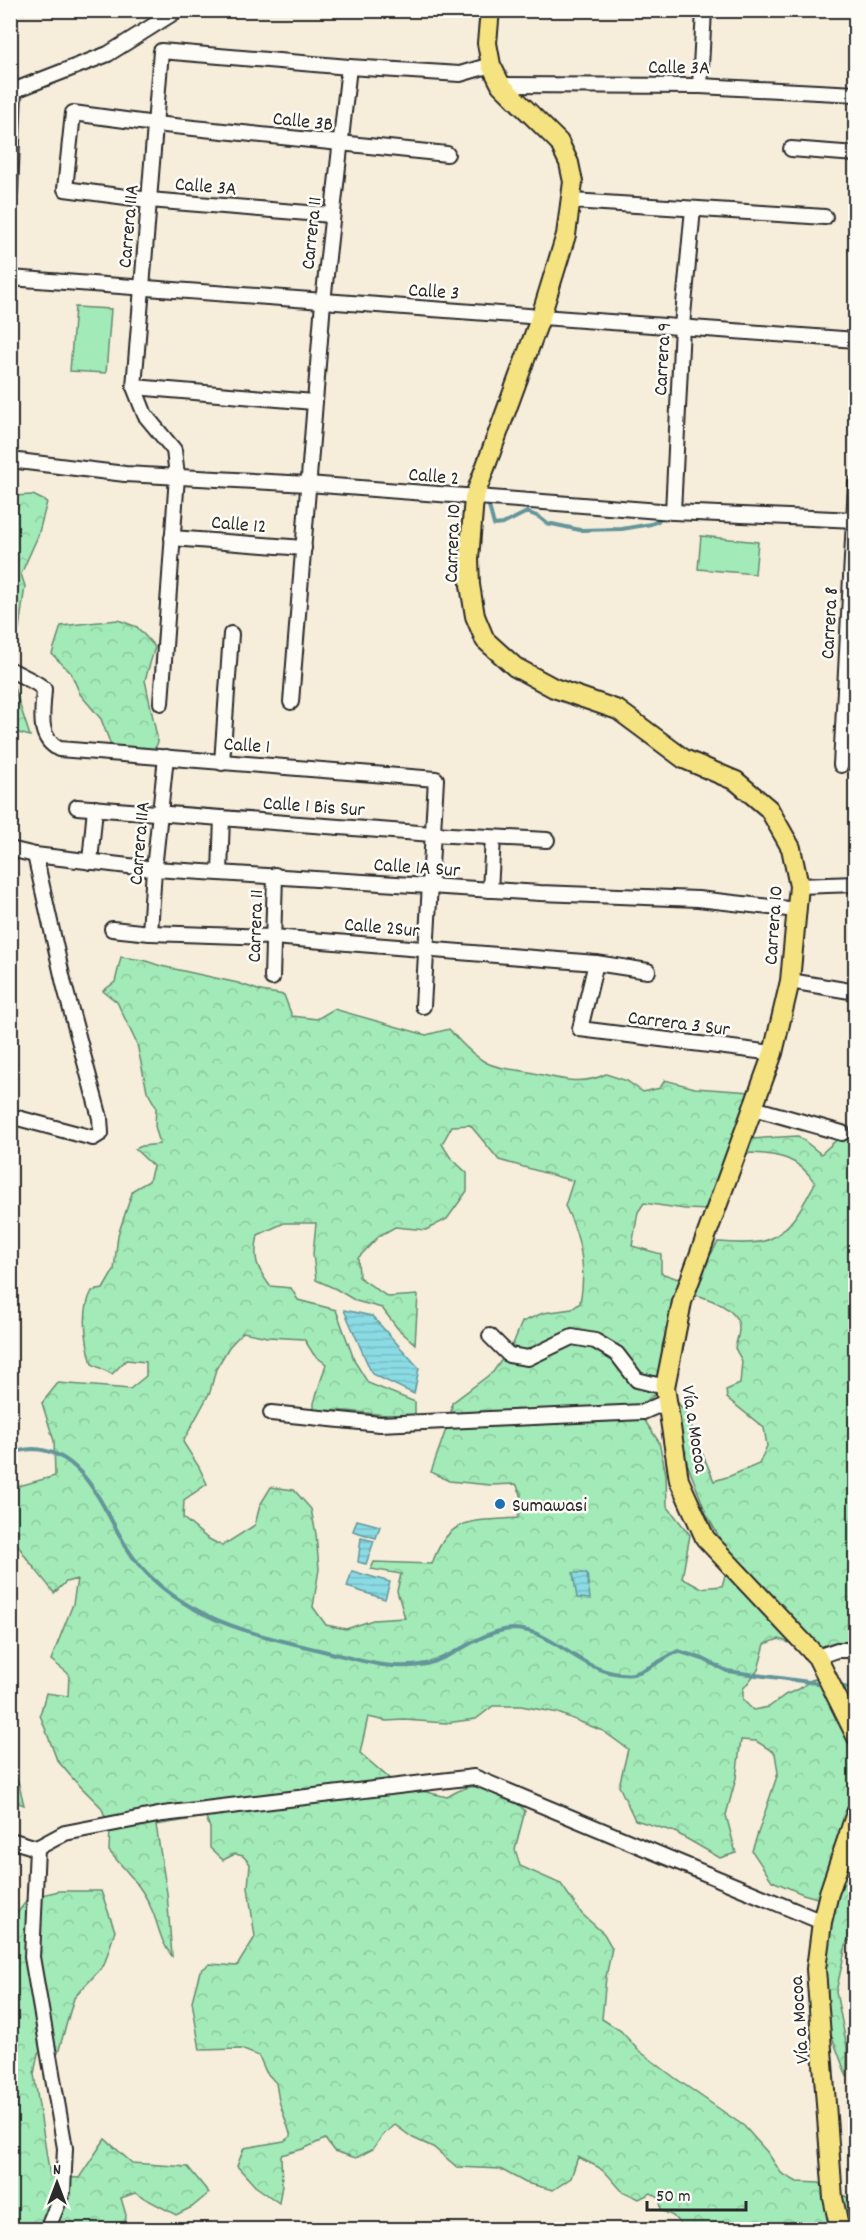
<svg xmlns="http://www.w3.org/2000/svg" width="866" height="2240" viewBox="0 0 866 2240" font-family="Dekko,sans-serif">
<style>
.forest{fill:url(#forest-crowns);stroke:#668a71;stroke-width:1.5;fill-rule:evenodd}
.garden{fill:#a2eab7;stroke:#668a71;stroke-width:1.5}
.water{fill:url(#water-rules);stroke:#64959a;stroke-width:1.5}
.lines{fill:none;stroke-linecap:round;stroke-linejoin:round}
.stream{stroke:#64959a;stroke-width:4}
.minor-casing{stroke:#2b2b2b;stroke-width:18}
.major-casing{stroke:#2b2b2b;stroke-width:22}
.minor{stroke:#fdfcf7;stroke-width:14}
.major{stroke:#f5e382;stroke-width:18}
.poi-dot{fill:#1f6fb2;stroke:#fdfcf7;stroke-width:2}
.labels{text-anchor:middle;stroke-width:5;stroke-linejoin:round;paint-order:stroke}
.street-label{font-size:20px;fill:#2b2b2b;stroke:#fdfcf7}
.poi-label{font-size:20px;fill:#2b2b2b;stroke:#fdfcf7;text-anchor:start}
</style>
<defs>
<pattern id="forest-crowns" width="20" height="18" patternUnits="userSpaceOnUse" patternTransform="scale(1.5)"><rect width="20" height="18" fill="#a2eab7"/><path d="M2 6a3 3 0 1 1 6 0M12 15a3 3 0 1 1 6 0" fill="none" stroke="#8cc99e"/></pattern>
<pattern id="water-rules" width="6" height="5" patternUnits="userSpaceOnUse" patternTransform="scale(1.5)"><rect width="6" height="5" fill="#8adbe4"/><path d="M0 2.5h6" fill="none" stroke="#77bcc4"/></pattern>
</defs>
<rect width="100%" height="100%" fill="#f6eddb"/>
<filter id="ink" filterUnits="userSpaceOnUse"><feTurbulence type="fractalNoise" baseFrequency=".0167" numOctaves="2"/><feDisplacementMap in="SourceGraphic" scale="12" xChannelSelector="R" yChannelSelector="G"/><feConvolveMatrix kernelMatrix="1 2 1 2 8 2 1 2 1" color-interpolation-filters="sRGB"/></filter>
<g filter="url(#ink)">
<g class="forest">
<path d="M11,492L12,496L33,495L47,502L38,536L21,574L25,586L19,629L11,641Z"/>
<path d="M118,620L137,627L155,647L145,680L158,742L153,753L112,748L101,719L80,694L71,673L52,654L61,626Z"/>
<path d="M10,683L13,684L30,736L11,731Z"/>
<path d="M121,957L143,960L161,966L238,983L261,991L284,995L292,1016L317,1019L334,1009L426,1035L449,1029C460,1042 472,1055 487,1063C499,1069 512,1069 524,1071C552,1076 578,1088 606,1074L627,1081L643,1092L660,1088L665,1080L695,1088L751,1092L748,1112L732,1140L798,1136L821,1154L855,1123V1645C826,1649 807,1651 779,1639L765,1644L758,1670L743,1689V1700L753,1710L769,1707L785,1695L799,1689L811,1680L815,1679L844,1687L855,1686V1939L847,1941L836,1992L847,2047V2077L828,2026L825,1946L835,1903L803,1894L772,1881L752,1851L778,1773L775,1753L756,1741L741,1740L736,1778L726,1815L736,1853L720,1858L675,1832L635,1820L619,1786L628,1749L603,1731L558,1713L521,1706H493L476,1719L446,1723L404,1720L386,1721L368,1717L360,1753L397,1785L447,1797C453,1794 462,1788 469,1787C491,1785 511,1795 525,1811L515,1849L520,1866L561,1884L582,1914L604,1934L612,1948L606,1977L602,2019L621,2031L638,2050L675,2078L744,2126L768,2153L781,2173L797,2182L819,2183L855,2201V2229H685L673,2216L661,2210L660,2199L651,2193L639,2199L622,2191L608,2175L598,2167L578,2157L571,2178L553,2190L526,2183L500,2169L457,2167L433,2147L413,2138L395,2125L384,2134L373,2149L356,2158L334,2151L325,2139L303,2149L281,2155L282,2185L279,2203L255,2186L237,2166L244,2148L284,2141L291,2136L279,2101L276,2083L266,2072L259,2056L241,2049L200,2050L192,2001L200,1971L210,1964L237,1966L255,1937L248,1887L250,1864L243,1856L235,1854L223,1860L210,1848V1828L206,1817L156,1825L167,1893L172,1956C160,1942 159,1925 151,1908C142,1886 124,1869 109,1851L110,1828L101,1807L74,1780L57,1760L40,1715L46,1693L68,1696L69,1674L51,1660L73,1604L77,1579L66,1582L54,1593C40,1573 18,1553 11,1529C7,1516 11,1499 15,1487L55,1476L54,1441L42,1403L58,1383L130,1389L146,1376V1362L126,1360L112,1374L92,1364C86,1342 80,1312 92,1291L103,1289L114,1270L118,1235L133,1190L149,1181L153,1166L135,1149L142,1146L160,1144L155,1126L156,1107L147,1091L137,1044L117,1002L103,991L115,982ZM470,1125L499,1160L573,1181L565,1206C581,1237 587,1268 580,1303L572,1309L543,1313L522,1322L513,1344L493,1372L452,1403L451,1415L431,1472L449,1481L490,1485L516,1484L521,1494L518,1518C474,1522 449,1514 432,1564L374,1562L371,1569L401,1574L397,1591L405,1618L373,1620L346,1629L326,1625L313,1607L319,1569L316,1534L311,1509L294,1490L271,1487L260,1505L255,1525L222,1546L207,1538L183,1518L184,1500L207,1484L199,1467L183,1442L210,1392L216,1369L229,1347L243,1332L267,1337L304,1339L314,1355L326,1364L314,1403V1411H347L415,1418V1402L368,1383L355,1362L336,1310L298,1300L291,1288L270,1286C256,1267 253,1258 258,1235L284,1223H316L313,1254L316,1280L336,1289L356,1301L382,1308L398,1329L415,1344L418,1295L388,1297L359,1277L358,1258L379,1236L395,1227L426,1230L447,1219L467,1191V1173L450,1157L442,1144L452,1126ZM751,1153C779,1154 799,1158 815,1183C804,1203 792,1229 770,1239C757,1245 732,1243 718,1242L708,1259L702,1278L681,1280L661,1273V1254L632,1246L638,1212L644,1203L685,1209L709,1210L728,1159ZM679,1290C697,1295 740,1305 739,1329C739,1335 736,1342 735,1348L742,1361L740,1384L726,1390L727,1398L764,1428L767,1446L759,1464L730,1476L714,1481L685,1412L675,1399L681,1447L706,1513L730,1558L722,1586L700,1588L682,1578L690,1535L667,1506L666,1474L659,1442L645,1421L640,1405L655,1395L667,1370L662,1346Z"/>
<path d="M10,1772L18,1781L24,1805L11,1800Z"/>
<path d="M59,1891H101L115,1931L104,1965L74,1998L58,2053H38L34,2074L50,2176L79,2178L105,2139L132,2163L188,2167L209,2193L192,2207L176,2215L135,2193L121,2198L126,2215L125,2229L11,2230V1916L18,1912L29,1898Z"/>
</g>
<g class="garden">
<path d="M75,307L111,309L106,373L70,371Z"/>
<path d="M701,536L758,542L755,574L698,569Z"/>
</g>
<g class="water">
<path d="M344,1310L372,1316L419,1368L414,1394L372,1374Z"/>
<path d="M357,1520L380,1526L376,1538L353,1531Z"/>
<path d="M361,1538L374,1541L366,1564L358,1562Z"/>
<path d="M352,1571L390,1582L385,1599L347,1587Z"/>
<path d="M573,1573H587L590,1599L577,1598Z"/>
</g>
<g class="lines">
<g class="stream">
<path d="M489,506L494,525L503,524L527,512L539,517L549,525L552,524L580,530L622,529L651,524L658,521L661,517"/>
<path d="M10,1453C17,1452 26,1449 33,1449C89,1451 106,1520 133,1557C148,1577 170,1595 191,1607C231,1630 275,1639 319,1650C354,1658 389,1672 426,1664C456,1657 481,1630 513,1629C553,1629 577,1670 620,1674C624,1674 629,1675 633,1674C649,1670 664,1658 678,1651L703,1659L727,1671L824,1684"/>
<path d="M837,1686L856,1689"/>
</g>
<g class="minor-casing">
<g id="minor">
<path d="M501,85L700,86L856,94"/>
<path d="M700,86L704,10"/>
<path d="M10,92L108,54L178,10"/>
<path d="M791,149L856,154"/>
<path d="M10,192L14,91"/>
<path d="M572,201L825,217"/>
<path d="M332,215L149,200L65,189L73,113L155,124L447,154"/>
<path d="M10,278L856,340"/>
<path d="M134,387L314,402"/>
<path d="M10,460L125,474L308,484L673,512L856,520"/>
<path d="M673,512L682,326L693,209"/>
<path d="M172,538L304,548"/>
<path d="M13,671C23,677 36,681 44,689C43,711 36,737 59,749L436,779L423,1006"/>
<path d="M291,702L323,302L349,67"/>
<path d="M161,703L177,476L174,450L145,415L134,387L161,51L349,67L460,74L491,65"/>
<path d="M222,763L231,634"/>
<path d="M841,765L856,483"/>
<path d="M77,807L432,834L547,840"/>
<path d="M10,849L35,855L154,869L540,893L698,899L797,910"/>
<path d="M90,862L95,808"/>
<path d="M220,872L222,818"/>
<path d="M799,886L856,884"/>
<path d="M490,890L493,838"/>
<path d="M112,929L150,933L273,937L596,963L648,971"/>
<path d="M150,933L154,869L166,757"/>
<path d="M596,963L580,1029L773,1053"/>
<path d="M272,978L275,875"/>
<path d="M790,981L856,992"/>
<path d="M753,1108L842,1133"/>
<path d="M10,1116L93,1138L101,1133L100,1118L64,984L35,855"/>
<path d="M490,1336L509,1355L528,1358L572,1337L595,1341L617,1354L637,1380L665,1387"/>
<path d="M271,1413L380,1424L643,1412L666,1402"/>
<path d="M817,1657L837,1650H856"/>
<path d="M10,1840L37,1848L65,1833L163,1814L474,1777L822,1922"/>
<path d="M37,1848L32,1957L65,2148L63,2191L47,2230"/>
</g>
</g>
<g class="major-casing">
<g id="major">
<path d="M490,10L487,43L491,65L501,85L559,142L569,163L573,182L566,235L541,316L474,498L469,559L470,585L475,616L485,640L515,667L554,688L618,710L684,759L736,781L769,809L791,848L799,886L790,981L773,1053L682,1302L665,1387L679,1480L705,1538L817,1657L856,1736"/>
<path d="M840,2230L833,2198L816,1969L822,1922L829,1893L856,1813"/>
</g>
</g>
<use href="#minor" class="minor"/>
<use href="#major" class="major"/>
</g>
</g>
<circle class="poi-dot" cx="500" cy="1504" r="6"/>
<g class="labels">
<g class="street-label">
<text transform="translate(679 66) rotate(1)" y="7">Calle 3A</text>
<text transform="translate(303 120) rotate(6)" y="7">Calle 3B</text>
<text transform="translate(206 185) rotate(5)" y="7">Calle 3A</text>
<text transform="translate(127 226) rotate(-85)" y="7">Carrera 11A</text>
<text transform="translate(310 233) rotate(-84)" y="7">Carrera 11</text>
<text transform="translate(434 290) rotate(4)" y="7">Calle 3</text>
<text transform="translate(661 359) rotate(-87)" y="7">Carrera 9</text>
<text transform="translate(434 475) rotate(5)" y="7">Calle 2</text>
<text transform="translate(239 523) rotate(5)" y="7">Calle 12</text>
<text transform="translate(451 543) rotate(-88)" y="7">Carrera 10</text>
<text transform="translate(828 623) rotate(-87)" y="7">Carrera 8</text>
<text transform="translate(247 744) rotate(4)" y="7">Calle 1</text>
<text transform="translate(314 805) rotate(4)" y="7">Calle 1 Bis Sur</text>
<text transform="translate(138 843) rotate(-85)" y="7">Carrera 11A</text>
<text transform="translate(417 866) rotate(4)" y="7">Calle 1A Sur</text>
<text transform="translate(772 925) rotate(-86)" y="7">Carrera 10</text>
<text transform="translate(254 926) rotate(-88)" y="7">Carrera 11</text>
<text transform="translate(382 926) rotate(5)" y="7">Calle 2Sur</text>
<text transform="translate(679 1022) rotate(7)" y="7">Carrera 3 Sur</text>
<text transform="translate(696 1429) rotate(81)" y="7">Vía a Mocoa</text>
<text transform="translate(798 2020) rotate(-94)" y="7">Vía a Mocoa</text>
</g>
<g class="poi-label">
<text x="512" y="1511">Sumawasi</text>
</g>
</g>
<rect width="866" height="2240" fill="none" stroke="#fdfcf7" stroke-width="36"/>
<rect x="18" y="18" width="830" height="2204" fill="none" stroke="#2b2b2b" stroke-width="2" filter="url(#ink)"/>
<g transform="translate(57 2183)" stroke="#fdfcf7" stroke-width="4.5" paint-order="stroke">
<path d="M0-4.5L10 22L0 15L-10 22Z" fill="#2b2b2b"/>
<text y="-9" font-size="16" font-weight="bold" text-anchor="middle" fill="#2b2b2b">N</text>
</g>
<path d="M647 2201v9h99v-9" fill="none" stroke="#2b2b2b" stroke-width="3"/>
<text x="656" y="2201" font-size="18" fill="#2b2b2b" stroke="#fdfcf7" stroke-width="4.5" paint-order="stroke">50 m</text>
</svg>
